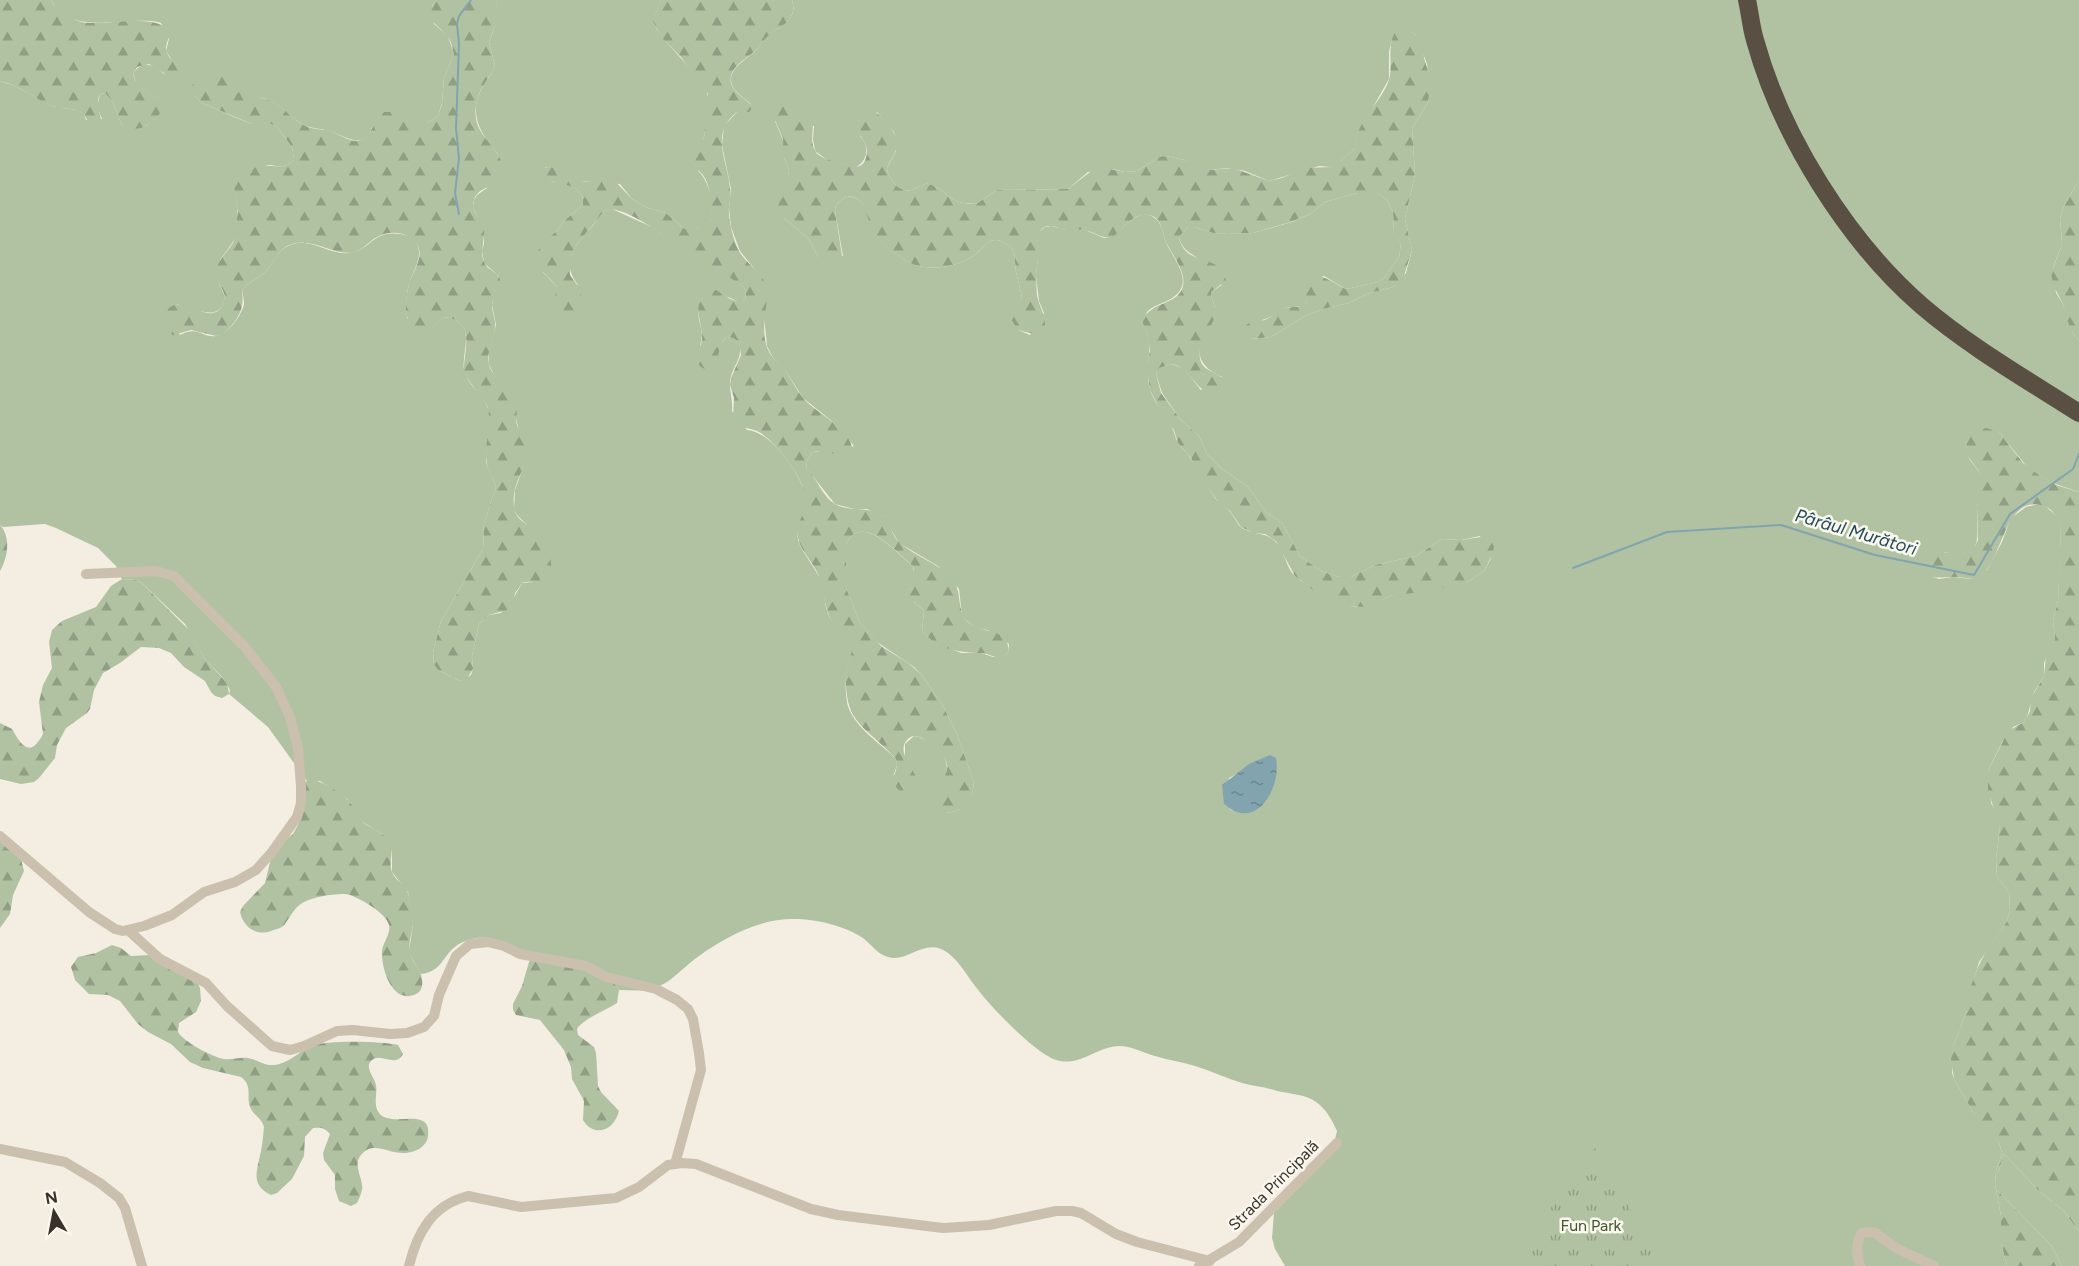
<svg xmlns="http://www.w3.org/2000/svg" width="2079" height="1266" viewBox="0 0 2079 1266" font-family="Figtree,sans-serif">
<style>
.grass{fill:#b0c2a1;fill-rule:evenodd}
.forest{fill:url(#forest-firs)}
.park{fill:url(#park-tufts)}
.water{fill:url(#water-ripples)}
.lines{fill:none;stroke-linecap:round;stroke-linejoin:round}
.stream{stroke:#81a4af;stroke-width:2}
.street{stroke:#cbc0ad;stroke-width:10}
.highway{stroke:#5a4f43;stroke-width:18}
.labels{text-anchor:middle;stroke-width:5;stroke-linejoin:round;paint-order:stroke}
.street-label{font-size:16px;fill:#39322b;stroke:#faf7ee}
.park-label{font-size:16px;fill:#415730;stroke:#faf7ee}
.water-label{font-size:18px;font-style:italic;fill:#224b5a;stroke:#faf7ee}
</style>
<defs>
<pattern id="forest-firs" width="22" height="20" patternUnits="userSpaceOnUse" patternTransform="scale(1.5)"><rect width="22" height="20" fill="#b0c2a1"/><path d="M5 1l3.5 6h-7zM16 11l3.5 6h-7z" fill="#909e83"/></pattern>
<pattern id="park-tufts" width="24" height="20" patternUnits="userSpaceOnUse" patternTransform="scale(1.5)"><rect width="24" height="20" fill="#b0c2a1"/><path d="M3 7l-1-3M5 7V3M7 7l1-3M15 17l-1-3M17 17v-4M19 17l1-3" fill="none" stroke="#909e83"/></pattern>
<pattern id="water-ripples" width="26" height="14" patternUnits="userSpaceOnUse" patternTransform="scale(1.5)"><rect width="26" height="14" fill="#81a4af"/><path d="M2 4q2-2 4 0t4 0M15 11q2-2 4 0t4 0" fill="none" stroke="#6b868f"/></pattern>
</defs>
<rect width="100%" height="100%" fill="#f3eee1"/>
<g class="grass">
<path d="M51,0H436L432,6L434,24L448,36L454,54L444,78L442,103L438,116L427,123L372,127C364,152 344,135 329,131C320,128 310,129 302,124C292,118 285,110 276,104C269,99 261,98 254,95C241,88 231,79 217,74L194,96L204,104L239,119L252,124H271L277,127L292,147L294,160L283,167L270,165L250,169L235,195L238,207L235,239L220,260L219,284L225,296C221,325 195,308 178,304L167,310L180,335C198,325 202,338 216,336C228,334 242,315 244,304C244,300 243,295 242,290C249,281 260,278 267,270C274,262 277,251 288,246C310,235 328,256 350,253C371,250 372,230 400,234C407,235 412,236 416,242C424,256 414,268 410,281C406,292 406,306 407,318L424,333L444,317C479,321 461,350 464,370C467,386 485,394 488,409C492,426 486,443 486,460C487,470 494,478 496,487L484,523L483,549L441,621L433,652L434,665L438,670L460,681L471,675L473,669L472,656L479,624L489,615L501,613L513,599L522,583L533,582L546,550L536,534L517,515L514,509L515,490L524,465L519,431L516,418L499,380L494,375L489,364V350L496,325L492,305L499,276L484,263L482,250L484,244V231L473,207L474,200L477,195L487,188L498,154C482,136 469,116 480,92C484,83 491,76 495,66L489,42L494,29L497,0H661C659,7 654,15 654,22C655,37 700,72 707,93C712,106 700,154 698,171C707,178 715,202 711,214C708,220 702,225 697,229H685L666,213L648,208L632,199L620,184L580,181L557,169L545,167L551,181C565,183 585,187 583,205L564,221L557,231L539,249L543,272L557,287V293L578,285C561,262 572,249 588,231C595,224 599,216 606,209H612L654,228L674,245L711,264L744,287L746,293L745,300L739,302L728,297L705,296C690,320 707,324 700,346L719,347L726,337L733,338L739,342C744,358 732,366 730,381C729,389 733,399 732,411L747,430C772,431 806,480 807,504C807,518 793,527 799,543C805,557 816,568 822,583C825,594 824,608 830,618C836,628 850,635 852,647C853,654 849,661 847,669C845,679 845,699 849,709C858,730 880,743 896,759L897,765L893,777L905,757V744L914,736C921,737 926,740 931,744C950,757 951,770 939,789L947,813L959,810L972,795L974,783L957,734L943,706L921,674L914,667L877,642L860,623L846,588V544C862,511 896,553 913,566L915,578L910,590L914,602L924,611L922,631L931,640L961,653H981L993,657L1006,655L1009,650V644L988,630L976,628L966,620L962,615L959,589L938,566L899,543L883,516L867,509H854L835,504L807,469L806,462L813,452L827,450L833,452L854,446L833,422L803,398L786,371L773,358L767,346L764,315L766,302V289L761,277L740,251L731,227L729,208L731,189L722,145L724,126L737,112L749,111L751,104C746,99 734,92 732,85C726,68 749,59 757,49C760,46 762,41 765,38C778,26 799,22 792,0H2079V180L2064,206L2060,218L2062,244L2053,268L2056,293L2063,304L2073,334L2079,341V492L2050,482L2028,468L1999,432L1966,442C1967,448 1967,455 1970,460C1974,466 1979,469 1980,476C1982,487 1978,498 1977,509C1976,538 1986,559 1944,552L1933,577L1939,579L1952,577L1971,579L1987,570L2002,542L2011,518L2026,507L2039,504L2045,506L2059,518L2061,524L2060,562L2058,601L2053,620L2055,639L2044,663V676L2034,692L2027,717L2024,722L2013,727L2002,742L1988,771L1991,803L1997,814L2000,827L1996,859L1997,877L2009,892L2010,911L2006,923L1979,962L1970,991L1967,1010L1953,1047L1952,1073L1954,1079L1973,1112L1998,1141L2000,1146L2002,1153L1996,1171L1995,1184L2001,1216V1243L2007,1266H1285L1275,1249L1272,1238L1274,1213L1334,1144L1337,1131C1332,1120 1326,1109 1316,1102C1305,1094 1290,1094 1277,1091C1266,1087 1253,1086 1242,1083C1226,1078 1211,1071 1195,1066C1182,1062 1168,1060 1155,1056C1144,1053 1133,1047 1121,1046C1100,1045 1082,1065 1060,1061C1039,1058 993,1009 979,991C968,978 962,964 948,953C925,936 909,963 888,957C877,954 872,945 863,938C845,926 816,919 794,919C761,918 725,937 699,956C684,966 672,982 655,988C644,992 631,990 619,990L616,985C588,975 560,967 533,957C518,951 504,944 490,939C484,937 477,938 472,939C441,946 448,971 421,974L411,957L409,951L413,925L408,892L392,872V852L384,835L361,821L347,799L320,781H307L268,727L229,694L230,690L223,678L205,659L185,624L142,583L136,580L122,579L116,566L98,548L56,528L45,524L3,527L0,525V81L15,86L54,107L78,110L84,114L86,120L102,119L97,107L100,94L105,93L113,102L122,126H146L156,118L158,100L137,85L133,73C143,60 154,64 164,74L173,62L166,51L169,39L161,23C130,14 70,39 51,0ZM1405,29L1416,35L1427,64L1430,83L1428,102L1412,129L1415,174L1405,219L1412,250L1406,273L1393,287L1367,294L1349,303L1323,309L1305,316L1271,337L1251,339L1262,320L1268,318L1284,308L1303,306L1307,302L1308,296L1304,283L1324,276L1346,289L1378,282L1384,278L1399,257L1401,244L1394,232L1393,212L1387,200L1377,193H1357L1325,202L1310,214L1292,222L1253,233L1227,234L1213,233L1194,227H1188L1179,237C1182,252 1193,253 1202,262C1209,269 1215,278 1222,285L1211,292C1211,299 1215,304 1215,310C1216,319 1209,325 1205,332C1193,355 1201,367 1222,377L1201,390L1184,369L1172,364L1159,368L1156,374L1162,393L1180,419L1199,436L1207,454L1221,468L1248,487L1266,512L1282,523L1300,556L1321,571L1339,577H1351L1375,565L1416,556L1442,539L1461,540L1480,536L1491,558L1485,570L1469,581L1389,596C1362,615 1333,606 1310,587C1304,583 1297,578 1292,573C1285,563 1284,549 1275,541C1265,532 1253,535 1242,528C1237,524 1235,518 1231,513C1227,507 1219,504 1215,498C1207,485 1198,473 1191,459C1188,453 1181,448 1177,441C1175,437 1175,433 1172,428C1166,415 1154,404 1150,389C1145,373 1151,356 1149,340C1147,331 1141,324 1146,314C1148,309 1155,306 1160,304C1195,291 1183,272 1168,247C1163,238 1164,226 1156,219C1139,204 1122,231 1110,238H1104L1085,230H1065L1052,226L1045,227L1040,231L1037,237L1038,256L1036,275L1039,301L1044,313L1030,335L1018,330L1019,303L1022,297L1016,272L1014,251C1009,246 1002,239 994,240C986,241 982,249 976,254C960,266 938,270 919,266C905,263 882,244 875,232C867,217 868,197 846,196L836,205L835,211L843,256L818,257L809,239L784,218L789,170L784,158L785,145L775,121L814,126L813,139L815,151L826,159L855,168C868,161 870,147 860,136L877,112L894,132L896,151L887,168C888,179 899,193 912,190C918,188 922,183 929,184C940,186 947,197 957,201C962,204 970,203 976,204L997,190L1068,189L1088,172L1113,169L1125,172L1137,171L1155,160L1166,156L1185,160L1202,169L1209,170L1228,168L1245,171L1269,181L1319,166L1331,167L1337,165L1355,148L1357,135L1389,79V51L1394,33ZM1238,773L1241,813L1231,810L1224,804L1229,778Z"/>
<path d="M2004,1154L2038,1190L2064,1211L2079,1232V1266H2062L2051,1245L1998,1191V1173Z"/>
</g>
<g class="forest">
<path d="M0,0H51C54,7 58,9 64,13C69,17 74,20 81,22C103,27 159,11 170,33C169,38 166,43 166,48C167,61 180,64 185,73L184,76L174,79L149,64L137,67L133,73C135,87 148,91 158,100L160,113C151,126 137,133 122,126L113,102L105,93L100,94C93,109 106,117 100,135L96,136C88,130 89,117 81,112C73,107 61,110 52,106C35,99 19,85 0,81Z"/>
<path d="M436,0H497L496,23L489,42L495,66C491,76 483,84 479,94C464,136 502,143 502,168C502,191 479,183 474,200C470,212 482,218 484,229C485,240 479,254 485,264C489,271 499,272 500,280C502,290 492,296 492,306C492,311 495,318 495,323C496,337 486,349 489,364C492,379 507,382 515,394C521,404 514,414 517,425C521,436 528,438 530,453C523,471 509,490 515,511C517,520 528,524 534,531C543,541 561,568 545,579C537,584 529,580 522,583L515,593L512,606L507,610L489,615L479,624L472,656L473,669L466,680L460,681L438,670L434,665L433,652L441,621L483,549L484,523L496,487C494,478 488,472 487,464C483,444 493,425 487,405L464,374C462,353 479,321 444,317L425,333C401,330 405,300 409,284C412,272 422,261 419,249C415,232 390,229 377,237C368,242 360,253 350,253C328,253 308,235 287,246C277,252 274,262 267,270C260,278 249,281 242,290C245,311 237,321 222,335L216,336L191,330L173,335C156,325 161,306 180,304C193,302 202,318 216,312C222,309 224,301 225,296C223,289 218,284 217,278C213,262 229,252 235,239C234,229 237,221 238,211C238,203 233,195 235,187C240,164 265,165 283,167L294,160L292,147L277,127L271,124H252L204,104L194,96C192,90 191,84 196,79C211,61 240,87 253,94C260,98 268,99 275,103C286,110 295,122 308,127C314,129 320,129 326,130C338,132 349,144 361,140C373,135 373,119 384,112H397L414,123H427L438,116L442,104L444,78L454,54C452,48 452,41 447,36C435,21 422,21 436,0Z"/>
<path d="M661,0H792C799,23 776,26 765,39C761,42 760,47 756,50C747,59 728,67 731,83C733,93 747,99 753,107L749,112H737C709,134 728,161 730,188C731,195 730,201 729,207C728,220 733,239 739,251C746,263 760,271 765,283C772,306 754,335 774,359C777,362 781,365 784,368C791,378 796,390 804,399C817,414 863,435 850,459C834,458 834,448 813,452L806,462L807,469C817,479 823,497 835,504C851,513 869,505 883,516C892,524 891,536 900,543C915,556 935,562 950,576C963,588 956,610 967,621C981,635 1006,626 1009,650L1006,655L1000,658C993,657 987,653 981,653C960,653 936,649 922,631L924,611C920,606 912,602 910,596C908,588 917,579 913,566C897,553 862,511 846,544V588L860,623L881,646L908,663L921,674L943,706L957,734L974,783L972,795L969,801L959,810L947,813L935,807C928,779 972,772 926,741C921,737 915,734 909,738C889,755 931,777 914,797C905,795 898,791 893,783L897,765L896,759C865,725 844,725 846,673C847,662 855,653 850,642C846,633 836,630 832,622C824,608 824,589 818,574C813,562 800,550 798,538C794,517 813,513 802,485C796,469 774,441 759,432C748,426 743,432 733,417L734,398L730,385L731,378L741,355L739,342L733,338L726,337C717,347 720,362 710,370C688,367 701,351 702,339C703,321 687,297 716,290C726,296 733,304 745,300L746,293L744,287C721,271 699,259 675,246C667,241 661,233 653,228C640,220 621,208 606,209L577,244L571,255L570,275L581,290C581,298 579,307 575,314C569,323 551,326 552,310C552,302 557,295 557,287C549,276 536,269 535,254L547,239L557,231L564,221L583,205C585,179 552,188 540,174L541,169C555,162 569,177 582,181C593,184 599,175 610,176L632,199L648,208L666,213L685,229H697L711,214C712,204 710,184 703,175C698,169 693,168 691,160L704,138L708,94L681,57L662,38L655,26L653,20Z"/>
<path d="M1399,29H1406L1416,35L1423,46L1424,58L1430,77V89L1428,102L1412,129L1415,174L1405,219L1412,250L1403,279L1393,287L1367,294L1349,303L1323,309L1305,316L1271,337L1251,339L1246,336L1244,332C1246,318 1257,323 1267,319C1273,316 1277,309 1284,308C1293,306 1300,309 1307,302C1308,295 1304,289 1304,283C1305,262 1339,286 1346,289L1378,282L1384,278L1399,257L1401,244L1394,233L1393,212L1387,200L1377,193H1357L1325,202L1310,214L1291,222L1253,233L1227,234L1213,233L1194,227H1188L1179,237C1184,268 1222,252 1226,281L1211,292C1211,300 1217,307 1215,315C1212,330 1197,339 1200,359C1203,375 1225,369 1226,389L1213,395C1195,390 1190,368 1172,364L1159,368L1156,374L1161,393L1180,419L1199,436L1207,454L1221,468L1248,487L1266,512L1282,523L1300,556L1321,571L1339,577H1351L1375,565L1416,556L1442,539L1461,540L1487,536L1494,546L1493,552L1485,570L1469,581L1429,591L1389,596L1378,603L1365,607L1345,606L1326,600L1295,576L1276,541L1265,534L1253,533L1241,527L1230,511L1219,503L1196,471L1191,458L1178,443L1174,430L1165,420L1150,390L1147,370L1150,350L1148,337L1142,320C1153,301 1175,305 1182,289C1188,275 1174,257 1168,246C1162,236 1164,218 1149,215C1132,212 1122,231 1111,238C1101,238 1094,232 1084,230C1078,229 1072,231 1066,230C1062,230 1057,227 1053,226C1032,224 1040,247 1038,258C1036,271 1036,282 1037,295C1039,306 1045,314 1045,325L1037,335L1018,330L1011,319L1012,313L1022,297L1016,272L1014,251C1009,246 1002,239 994,240C986,241 982,249 976,254C960,266 938,270 919,266C904,263 879,242 872,228C865,214 867,197 846,196L836,205L835,211L843,262V269L838,273L826,267L818,257L809,239L784,218L778,206L781,194L787,182L789,170L784,158L783,139L772,113L777,104C785,99 790,98 798,103C824,116 806,134 815,151C820,159 832,160 840,163C853,167 865,172 867,152C867,141 855,131 853,119L859,108L871,109C883,116 901,135 896,150C894,156 889,162 887,168C888,179 899,193 912,190C918,188 922,183 929,184C940,186 947,197 957,201C962,204 970,203 976,204L997,190L1068,189L1094,169L1106,168L1125,172L1137,171L1160,157L1166,156L1185,160L1209,170L1233,168L1269,181L1282,178L1305,168L1331,167L1341,161L1355,148C1355,122 1381,103 1389,80C1393,66 1387,51 1394,33Z"/>
<path d="M2079,180V341L2073,334L2068,322L2063,304L2054,287L2051,274L2062,244L2060,218L2064,206Z"/>
<path d="M1986,428L1999,432L2023,463L2039,475L2056,485L2079,492V1232L2064,1211L2038,1190L2004,1154L1998,1173V1191L2051,1245L2062,1266H2007L2001,1243V1216L1995,1184L1996,1171L2002,1153L2000,1146L1998,1141L1984,1128L1973,1112L1954,1079L1951,1060L1953,1047L1967,1010V997L1977,969L1986,951L2006,923L2010,911L2009,892L1997,877L1996,859L2000,827L1988,791V771L2008,731L2024,722L2027,717L2030,711L2031,698L2044,676L2046,656L2055,639L2053,620L2058,601L2061,524C2058,516 2050,507 2041,505C2002,497 2004,563 1977,579C1969,579 1961,577 1953,577C1938,577 1925,582 1922,562L1925,557L1937,552L1963,553L1975,546L1978,540L1977,508L1980,476L1978,470L1967,455L1966,442L1974,432Z"/>
<path d="M0,525C11,537 8,557 0,571Z"/>
<path d="M122,579L136,580L142,583L189,630L205,659L227,683L229,694L222,698L215,696L211,692L205,681L184,667L171,653L159,648L141,647L120,663L103,673L94,690L90,709L87,713L66,728L57,745L55,758L39,778L34,782L21,784L0,779V723L12,729C21,745 30,759 43,734L39,702L43,685L52,668L49,642L52,630L62,621L96,607L111,586Z"/>
<path d="M314,780C325,783 344,794 351,804C356,810 358,818 364,823C372,829 384,832 389,841C395,851 388,862 392,872C395,881 406,884 408,893C410,902 413,916 413,925C412,934 408,942 410,952C411,963 422,969 422,980C423,987 421,992 414,995C391,1003 381,967 382,951C383,942 391,934 389,925C386,913 361,899 350,895C341,892 315,897 306,901C295,906 292,914 285,924C283,927 278,929 274,930C258,937 244,929 240,912L243,906L265,883L271,858L282,842L293,834L299,823L302,785L307,781Z"/>
<path d="M0,837L21,859L24,871L13,895L10,914L0,928Z"/>
<path d="M112,945L121,948L131,956L150,955L194,976L200,988L201,1001L196,1012L179,1023L178,1032C184,1042 212,1057 224,1059C232,1060 240,1057 247,1058C257,1059 264,1066 274,1065C287,1064 299,1052 311,1046C326,1040 382,1041 398,1045L403,1054C395,1069 380,1051 371,1061C365,1067 373,1076 375,1082C379,1091 372,1104 379,1113C391,1129 432,1105 428,1136C427,1147 414,1153 404,1153C389,1154 373,1140 361,1155C352,1165 364,1179 362,1190C361,1194 359,1199 357,1203L351,1206L339,1201L335,1189V1175L324,1160L323,1153L330,1134C325,1128 321,1127 313,1128L305,1137L304,1156L292,1179L277,1193L271,1195C254,1186 255,1177 259,1160C262,1149 263,1137 264,1127C262,1118 253,1115 250,1107C246,1095 253,1086 241,1077L203,1068L190,1062L171,1044L148,1032L138,1024L120,1001L108,995L89,994L75,980L71,967L78,957L96,953Z"/>
<path d="M545,954L610,982L616,985L619,990L617,1003C606,1010 583,1019 577,1029L578,1035L594,1047L596,1053L598,1086L601,1092L619,1111C614,1131 594,1138 583,1120L584,1101L572,1079L571,1067L564,1050L540,1020L516,1015L513,1010V1004L522,986L529,962L533,957Z"/>
</g>
<path class="park" d="M1595,1148L1661,1263L1657,1266H1527C1542,1223 1561,1179 1595,1148Z"/>
<path class="water" d="M1270,755L1276,758C1282,788 1255,833 1224,804L1222,785L1249,764Z"/>
<g class="lines">
<g class="stream">
<path d="M459,214L455,193L459,158L456,128L459,44L457,24L459,16L471,0"/>
<path d="M1573,568L1667,532L1781,525L1875,555L1974,575L2010,514L2073,469L2079,454"/>
</g>
<g class="street">
<path d="M0,836L89,912L115,929L123,931L144,926L172,915L204,892L235,882L256,870L272,852L297,817L301,803V786L298,748L290,717L276,687L245,647L174,576L156,571L86,574"/>
<path d="M128,930L160,959L206,983L227,1006L272,1046L290,1050L304,1046L337,1031L353,1030L390,1034L407,1033L424,1027L434,1016L439,995L456,956L470,944L488,942L504,946L520,954L586,966L606,977L656,989L677,1000L688,1009L693,1019L699,1053L701,1070L675,1164"/>
<path d="M0,1149L65,1162L100,1183L119,1198L125,1208L142,1266"/>
<path d="M409,1266C417,1233 432,1205 468,1196L521,1207L616,1198L639,1187L668,1165L682,1163L696,1164L811,1209L838,1215L943,1228L989,1225L1056,1211H1072L1081,1213L1116,1234L1137,1242L1210,1261"/>
<path d="M1199,1266L1239,1242L1337,1143"/>
<path d="M1860,1266C1857,1254 1855,1242 1862,1233L1874,1232L1896,1248L1934,1266"/>
</g>
<path class="highway" d="M1747,0C1750,13 1751,27 1755,40C1781,135 1847,241 1922,306C1970,347 2026,379 2079,413"/>
</g>
<g class="labels">
<g class="street-label">
<text transform="translate(1273 1185) rotate(-45)" y="6">Strada Principală</text>
</g>
<g class="park-label">
<text x="1591" y="1231">Fun Park</text>
</g>
<g class="water-label">
<text transform="translate(1856 532) rotate(16)" y="6">Pârâul Murători</text>
</g>
</g>
<g transform="translate(54 1212) rotate(350)" stroke="#faf7ee" stroke-width="4.5" paint-order="stroke">
<path d="M0-4.5L10 22L0 15L-10 22Z" fill="#39322b"/>
<text y="-9" font-size="16" font-weight="bold" text-anchor="middle" fill="#39322b">N</text>
</g>
</svg>
